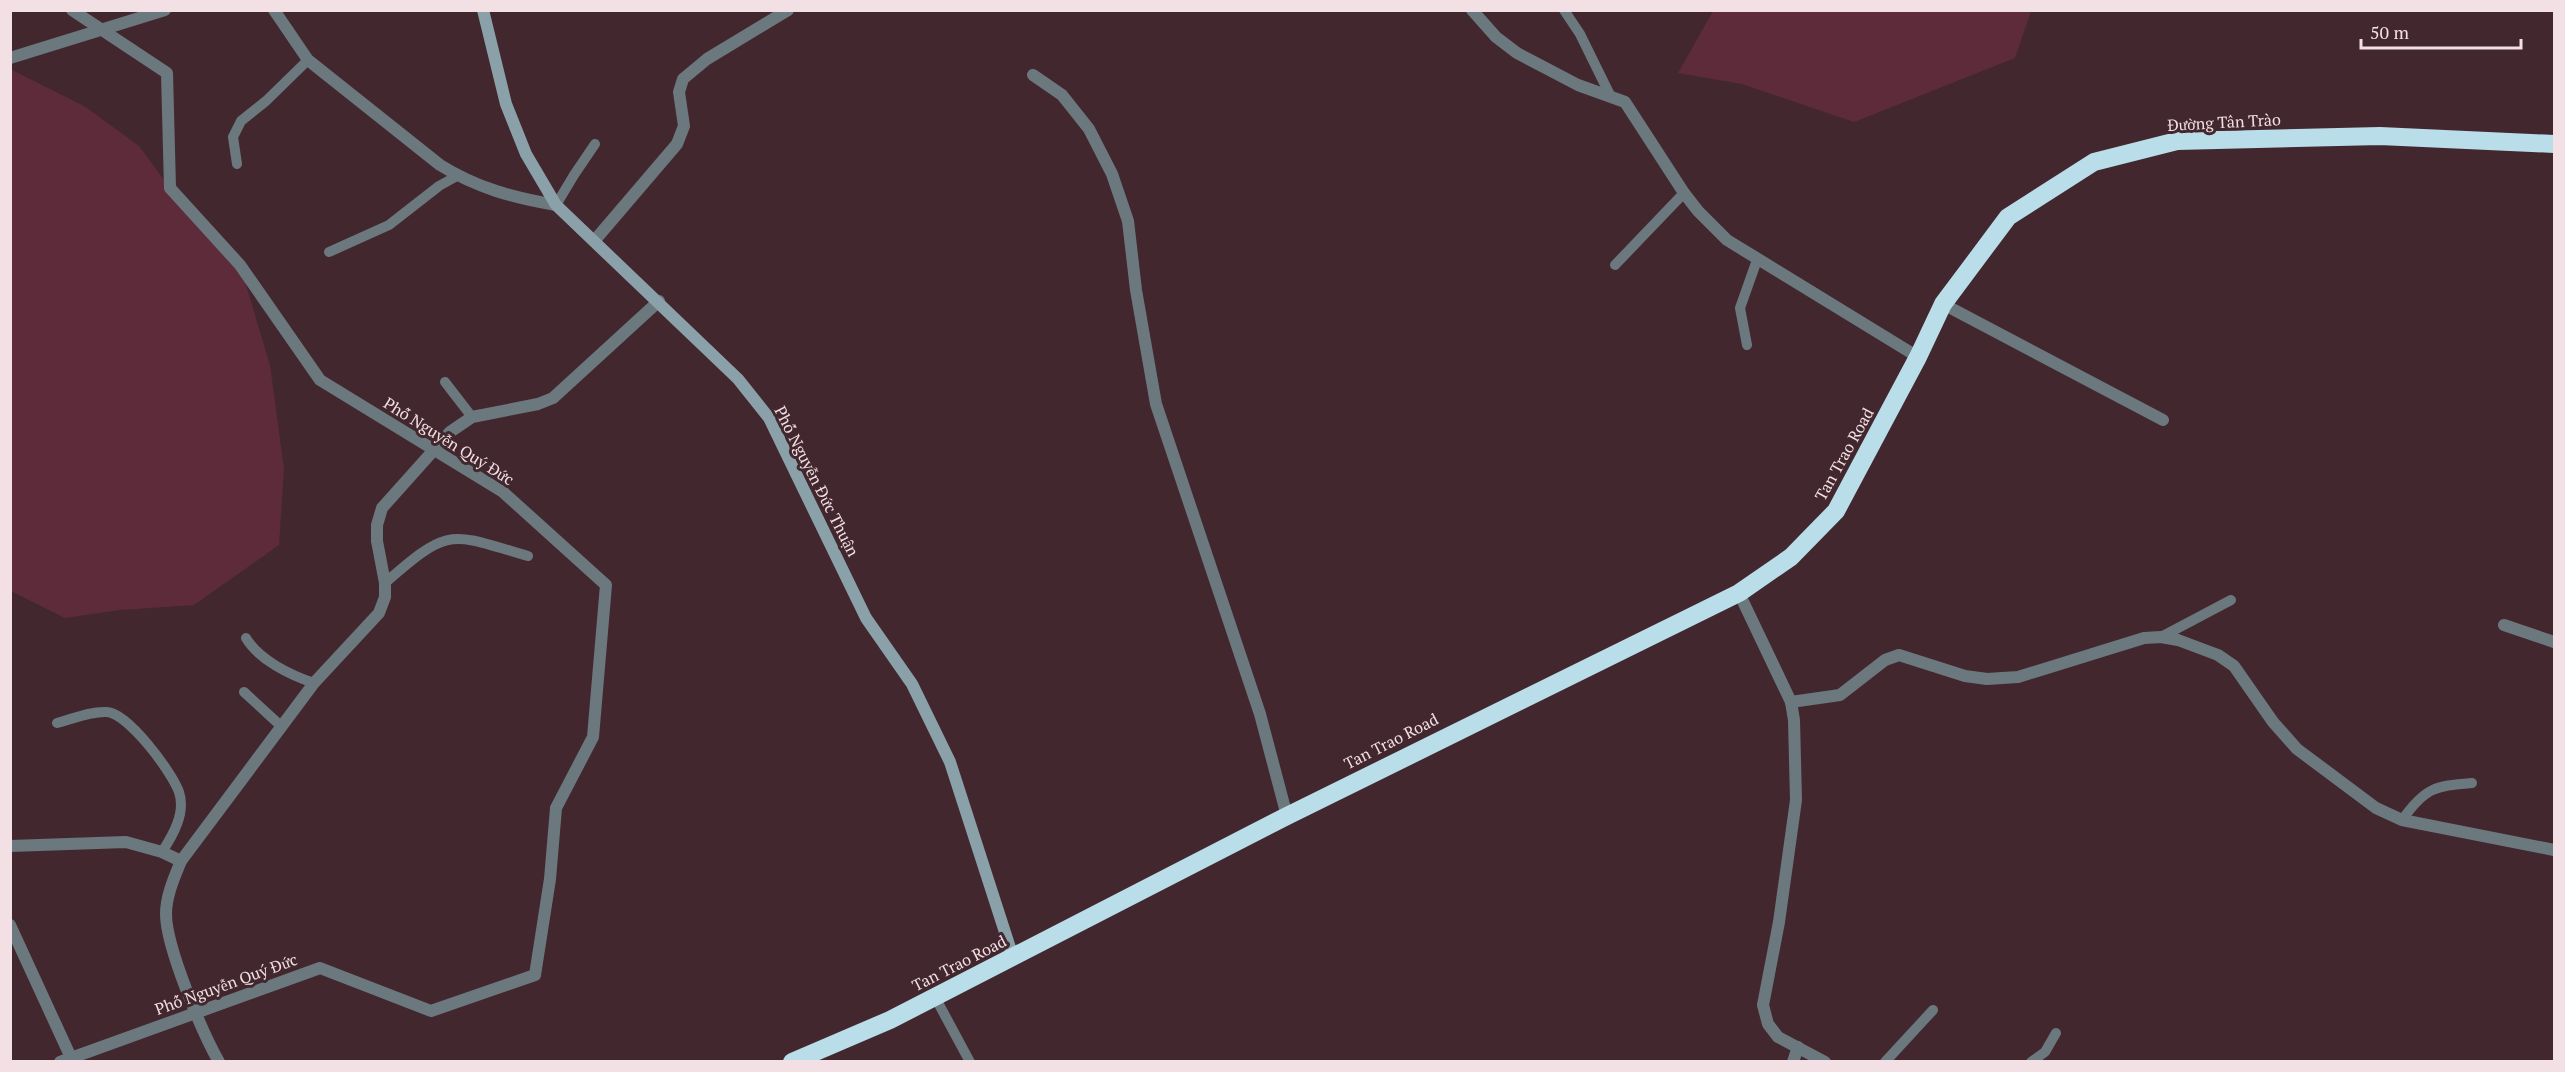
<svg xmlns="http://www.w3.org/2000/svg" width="2565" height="1072" viewBox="0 0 2565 1072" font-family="'PT Serif',serif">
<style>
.green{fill:#5e2b3a}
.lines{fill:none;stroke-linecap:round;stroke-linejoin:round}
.lane{stroke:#6b797e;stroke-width:10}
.street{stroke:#6b797e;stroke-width:12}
.secondary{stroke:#8ba1a9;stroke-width:12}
.highway{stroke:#b9dde9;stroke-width:18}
.labels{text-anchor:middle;stroke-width:6;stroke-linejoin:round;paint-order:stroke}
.street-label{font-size:16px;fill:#f2e0e4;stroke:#42282e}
</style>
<rect width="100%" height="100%" fill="#42282e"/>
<g class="green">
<path d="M1713,11V10L2031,11L2015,58L1854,122L1742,84L1678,73Z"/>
<path d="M10,69L84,106L139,146L170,188L240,265L270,365L284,469L279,545L194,605L120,610L65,618L11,591Z"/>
</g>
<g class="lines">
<g class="lane">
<path d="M1564,10L1580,34L1610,95"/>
<path d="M237,164L233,137L241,121L266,101L308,60"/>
<path d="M556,205L574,175L595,144"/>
<path d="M329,252L389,225L439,186L457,176"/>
<path d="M1615,265L1684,193"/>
<path d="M1747,345L1740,308L1757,260"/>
<path d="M445,382L472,417"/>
<path d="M385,583C450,526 449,533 528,556"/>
<path d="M2161,637L2231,600"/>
<path d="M246,638C259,660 290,675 314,683"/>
<path d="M244,692L282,727"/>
<path d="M57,723C72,719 91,711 107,712C128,713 172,772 179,792C186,813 173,835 162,852"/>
<path d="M2402,820C2425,788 2434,786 2472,783"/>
<path d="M935,997L970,1062"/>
<path d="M1885,1062L1933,1010"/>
<path d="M2031,1062L2045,1052L2056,1033"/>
</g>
<g class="street">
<path d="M274,10L308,60L440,165C477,188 514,198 556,205"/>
<path d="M1472,10L1496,37L1517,53L1578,85L1625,102L1684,193L1698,211L1727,240L1918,357"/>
<path d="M10,58L165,10"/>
<path d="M1033,75L1062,95L1089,129L1112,174L1128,221L1136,290L1156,404L1260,714L1287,816"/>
<path d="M595,240L677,144L684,126L679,92L683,79L707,59L788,10"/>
<path d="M1943,304L2163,420"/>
<path d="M1739,593L1791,702L1794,720L1796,800L1779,922L1763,1005L1768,1024L1778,1037L1825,1062"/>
<path d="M2504,625L2554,642"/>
<path d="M1791,702L1840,695L1885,660L1899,655L1965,676L1987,679L2018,677L2144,638L2161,637L2178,640L2218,655L2234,666L2273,722L2297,749L2376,808L2402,820L2554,850"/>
<path d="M10,846L126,842L162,852L181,861"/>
<path d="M10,925L73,1062"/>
<path d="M60,1062L320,968L431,1011L535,975L550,879L556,808L593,737L606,585L503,492L320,380L240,265L170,188L167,73L72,10"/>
<path d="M219,1062C202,1032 166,947 166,914C166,896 174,878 181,861L314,683L379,613L385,597V583L377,541V525L382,508L450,432L472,417L538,404L553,398L659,301"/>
<path d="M1793,1062L1798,1047"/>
</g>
<path class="secondary" d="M483,10L506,104L526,154L556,205L738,379L769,418L866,618L912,684L950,762L1013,957"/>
<path class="highway" d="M792,1062L890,1020L1287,816L1739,593L1791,557L1836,511L1918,357L1943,304L2008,217L2094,162L2177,141L2380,136L2554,144"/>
</g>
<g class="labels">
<g class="street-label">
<text transform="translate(2224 122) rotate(-3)" y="6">Đường Tân Trào</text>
<text transform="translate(449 441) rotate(32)" y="6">Phố Nguyễn Quý Đức</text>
<text transform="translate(1844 454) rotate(-61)" y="6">Tan Trao Road</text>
<text transform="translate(817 481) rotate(63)" y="6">Phố Nguyễn Đức Thuận</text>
<text transform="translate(1391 741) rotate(-27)" y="6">Tan Trao Road</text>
<text transform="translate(959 963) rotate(-27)" y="6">Tan Trao Road</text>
<text transform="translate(226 984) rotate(-20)" y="6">Phố Nguyễn Quý Đức</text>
</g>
</g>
<rect width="2565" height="1072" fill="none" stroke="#f2e0e4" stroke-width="24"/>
<path d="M2361 39v9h160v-9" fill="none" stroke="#f2e0e4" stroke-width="3"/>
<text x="2370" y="39" font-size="18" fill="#f2e0e4" stroke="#42282e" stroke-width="4.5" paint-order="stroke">50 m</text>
</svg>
